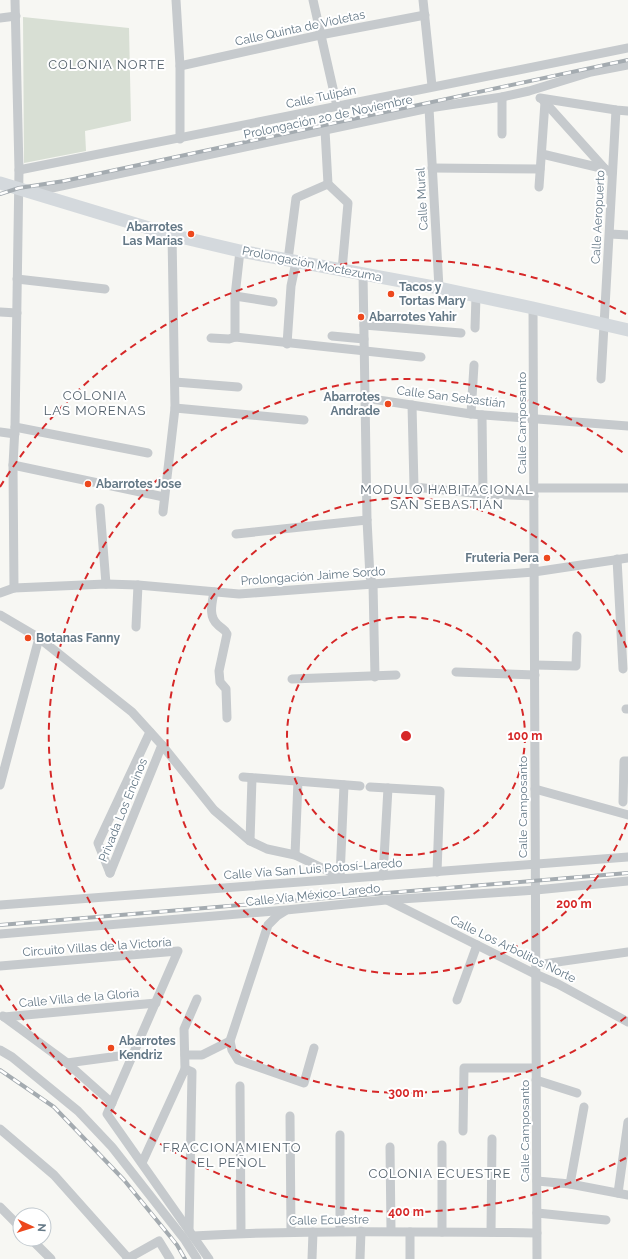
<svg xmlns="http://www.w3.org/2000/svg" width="628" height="1259" viewBox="0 0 628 1259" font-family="Raleway,sans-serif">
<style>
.green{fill:#d8dfd4}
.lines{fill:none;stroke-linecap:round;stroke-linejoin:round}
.street{stroke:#c6cacd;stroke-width:9}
.secondary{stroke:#d4d9dd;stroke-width:13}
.rail-casing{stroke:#a4abb0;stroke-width:4}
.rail{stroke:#fff;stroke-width:2.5;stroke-dasharray:8;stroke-linecap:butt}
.ring{fill:none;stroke:#d62828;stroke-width:2;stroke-dasharray:7 5}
.poi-dot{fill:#ed481d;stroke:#fff;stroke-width:1.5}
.labels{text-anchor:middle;stroke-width:4;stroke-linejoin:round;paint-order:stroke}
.street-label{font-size:12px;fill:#647886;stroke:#fff}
.poi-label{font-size:12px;font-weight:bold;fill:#647886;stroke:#fff;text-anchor:start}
.neighbourhood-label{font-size:13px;letter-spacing:1px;fill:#52606b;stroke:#fff}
.centre{fill:#d62828;stroke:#fff;stroke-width:2}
.ring-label{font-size:12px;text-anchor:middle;font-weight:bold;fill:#d62828;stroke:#fff;stroke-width:4;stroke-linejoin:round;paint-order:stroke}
</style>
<rect width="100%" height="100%" fill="#f7f7f3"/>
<path class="green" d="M23,17L129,28L131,121L85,131L86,151L24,163Z"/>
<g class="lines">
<g class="street">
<path d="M176,0L180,66V139"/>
<path d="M313,0L337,106"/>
<path d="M423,0L432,86"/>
<path d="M0,18L16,16"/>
<path d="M180,66L320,35L425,15"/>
<path d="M502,97V134"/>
<path d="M540,98L616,110L628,111"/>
<path d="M542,99L605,169L612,173"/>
<path d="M429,108L439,288"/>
<path d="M325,130L328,184L348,203L342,270"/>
<path d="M542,154L605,169"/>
<path d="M432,168L540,169"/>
<path d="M19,170C222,131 425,87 628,48"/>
<path d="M539,187L545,102"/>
<path d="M33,192L429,108L502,97L529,91L591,72L628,65"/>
<path d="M610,234L628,235"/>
<path d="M288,260L296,198L328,184"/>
<path d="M363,274L367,520L370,577L373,584L375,677"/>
<path d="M17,279L105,289"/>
<path d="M235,296L273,302"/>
<path d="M533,308L537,1259"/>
<path d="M0,312L17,313"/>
<path d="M364,325L461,333"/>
<path d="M475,328L476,296"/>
<path d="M332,336L364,339"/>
<path d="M235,337V296L240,251"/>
<path d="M211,338L229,339L235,337L421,357"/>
<path d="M287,344L291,286L296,262"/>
<path d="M601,379L616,110"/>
<path d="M175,382L238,387"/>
<path d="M365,398L471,414L628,426"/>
<path d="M412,405L414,487L483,494L534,496"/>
<path d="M175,408L304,420"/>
<path d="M471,414L474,365"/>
<path d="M482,415L483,494"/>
<path d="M15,427L148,453"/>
<path d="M0,432L15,434"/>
<path d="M13,465L164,497"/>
<path d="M534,488H628"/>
<path d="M100,508L106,584"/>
<path d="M163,512L175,408L172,235"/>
<path d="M236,534L367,520"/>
<path d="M617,559L623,669"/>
<path d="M14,588L13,465L15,427L19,170L15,0"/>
<path d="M214,592C212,603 208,617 218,625C222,629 225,629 227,634L219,671L220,682L226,689L227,718"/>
<path d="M0,593L14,588L106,584L138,585L239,594L534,572L628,558"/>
<path d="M0,615L39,638L132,712L162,745L214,810L250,841L267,849L295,855L343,878"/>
<path d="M136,627L138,585"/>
<path d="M535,665L576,666L577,636"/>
<path d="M456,672L535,675"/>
<path d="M292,679L396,675"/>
<path d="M626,709H628"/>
<path d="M243,777L360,786"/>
<path d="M0,785L39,638"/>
<path d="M370,787L440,791L437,872"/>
<path d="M535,789L628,815"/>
<path d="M623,802L624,761H628"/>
<path d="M250,841L252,778"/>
<path d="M295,855L298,781"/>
<path d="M110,873L98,843L150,732"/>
<path d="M110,873L162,745"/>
<path d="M383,876L388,788"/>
<path d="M340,877L344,785"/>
<path d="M387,900L535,974L558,984L628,1022"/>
<path d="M0,905L628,857"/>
<path d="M285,911L277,916L268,925L230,1041L232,1050L238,1060L304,1083L314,1048"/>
<path d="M0,934L286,910L386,900L536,890L628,881"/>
<path d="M536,965L628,952"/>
<path d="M0,966L178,951L107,1114L209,1259"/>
<path d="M457,1000L477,945"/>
<path d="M3,1016L67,1063L112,1103"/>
<path d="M4,1017L156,1003"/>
<path d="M0,1050L12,1057L78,1111L112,1147L185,1240L197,1259"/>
<path d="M185,1055H202L230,1041"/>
<path d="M67,1063L134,1054"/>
<path d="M185,1069L192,1072L189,1231"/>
<path d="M536,1080L577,1093"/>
<path d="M240,1086L241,1233"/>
<path d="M290,1116L291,1232"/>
<path d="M0,1129L54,1175L128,1258"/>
<path d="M463,1131L464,1068H536"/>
<path d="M340,1135V1231"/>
<path d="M390,1147L391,1231"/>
<path d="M142,1163L185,1069L184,1029L197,999"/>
<path d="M537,1181L570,1184L628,1195"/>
<path d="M570,1184L584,1107"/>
<path d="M618,1193L628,1122"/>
<path d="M0,1207L20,1227"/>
<path d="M537,1213L606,1220"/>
<path d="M442,1232V1145"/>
<path d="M491,1232L492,1139"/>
<path d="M193,1236C267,1232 341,1231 415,1232C456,1232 496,1232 537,1233"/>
<path d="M31,1239L51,1259"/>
<path d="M127,1259L159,1241L170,1259"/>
<path d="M312,1259L313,1232"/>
<path d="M360,1259L361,1231"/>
<path d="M410,1259V1232"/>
</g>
<path class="secondary" d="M0,183L172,235L240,251L439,288L533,308L628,330"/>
<g class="rail-casing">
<g id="rail">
<path d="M0,194L19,188L64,181L628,60"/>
<path d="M0,925L628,873"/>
<path d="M0,1070L54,1107L124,1180L177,1245L185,1259"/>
</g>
</g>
<use href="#rail" class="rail"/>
</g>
<g class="ring">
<circle cx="406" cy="736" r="119"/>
<path d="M627 823A238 238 0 1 1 627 649"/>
<path d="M626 1017A357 357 0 1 1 626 455"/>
<path d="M626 1158A476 476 0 0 1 0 985M0 487A476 476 0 0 1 626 314"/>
</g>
<g class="poi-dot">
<circle cx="191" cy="234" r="4"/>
<circle cx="391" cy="294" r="4"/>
<circle cx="361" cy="317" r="4"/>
<circle cx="388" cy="404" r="4"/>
<circle cx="88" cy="484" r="4"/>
<circle cx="547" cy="558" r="4"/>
<circle cx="28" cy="638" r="4"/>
<circle cx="111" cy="1048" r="4"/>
</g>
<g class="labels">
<g class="street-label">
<text transform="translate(300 28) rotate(-12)" y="4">Calle Quinta de Violetas</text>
<text transform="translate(321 97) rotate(-12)" y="4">Calle Tulipán</text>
<text transform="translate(328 117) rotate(-12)" y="4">Prolongación 20 de Noviembre</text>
<text transform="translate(422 199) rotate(-93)" y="4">Calle Mural</text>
<text transform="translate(598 217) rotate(-87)" y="4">Calle Aeropuerto</text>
<text transform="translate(312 264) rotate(11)" y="4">Prolongación Moctezuma</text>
<text transform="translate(451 397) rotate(7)" y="4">Calle San Sebastián</text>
<text transform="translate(522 423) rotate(-90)" y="4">Calle Camposanto</text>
<text transform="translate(313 576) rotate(-4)" y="4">Prolongación Jaime Sordo</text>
<text transform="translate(523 807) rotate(-90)" y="4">Calle Camposanto</text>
<text transform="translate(123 810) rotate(-68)" y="4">Privada Los Encinos</text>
<text transform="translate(313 869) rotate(-4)" y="4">Calle Vía San Luis Potosí-Laredo</text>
<text transform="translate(313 895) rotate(-6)" y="4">Calle Vía México-Laredo</text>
<text transform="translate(97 947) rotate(-4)" y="4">Circuito Villas de la Victoría</text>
<text transform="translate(513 949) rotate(26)" y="4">Calle Los Arbolitos Norte</text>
<text transform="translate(79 998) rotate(-5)" y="4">Calle Villa de la Gloria</text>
<text transform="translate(525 1131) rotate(-90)" y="4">Calle Camposanto</text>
<text transform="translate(329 1220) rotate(-1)" y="4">Calle Ecuestre</text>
</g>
<g class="poi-label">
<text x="183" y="231" text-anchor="end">Abarrotes<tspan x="183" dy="14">Las Marias</tspan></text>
<text x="399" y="291">Tacos y<tspan x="399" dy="14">Tortas Mary</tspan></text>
<text x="369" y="321">Abarrotes Yahir</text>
<text x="380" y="401" text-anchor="end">Abarrotes<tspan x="380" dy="14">Andrade</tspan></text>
<text x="96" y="488">Abarrotes Jose</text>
<text x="539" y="562" text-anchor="end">Fruteria Pera</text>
<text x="36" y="642">Botanas Fanny</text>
<text x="119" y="1045">Abarrotes<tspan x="119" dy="14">Kendriz</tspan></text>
</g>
<g class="neighbourhood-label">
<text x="107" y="69">COLONIA NORTE</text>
<text x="95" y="400">COLONIA<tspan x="95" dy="15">LAS MORENAS</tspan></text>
<text x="447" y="494">MODULO HABITACIONAL<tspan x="447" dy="15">SAN SEBASTIÁN</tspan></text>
<text x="232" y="1152">FRACCIONAMIENTO<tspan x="232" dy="15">EL PEÑOL</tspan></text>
<text x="440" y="1178">COLONIA ECUESTRE</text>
</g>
</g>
<circle cx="406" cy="736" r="6" class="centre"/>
<g class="ring-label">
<text x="525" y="740">100 m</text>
<text x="574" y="908">200 m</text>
<text x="406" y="1097">300 m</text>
<text x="406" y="1216">400 m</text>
</g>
<g transform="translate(32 1227) rotate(94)"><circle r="19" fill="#ffffff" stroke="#c1c9cf"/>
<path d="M0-3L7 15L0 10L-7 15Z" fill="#ed481d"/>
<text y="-6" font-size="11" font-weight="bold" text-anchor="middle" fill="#647886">N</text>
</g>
</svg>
